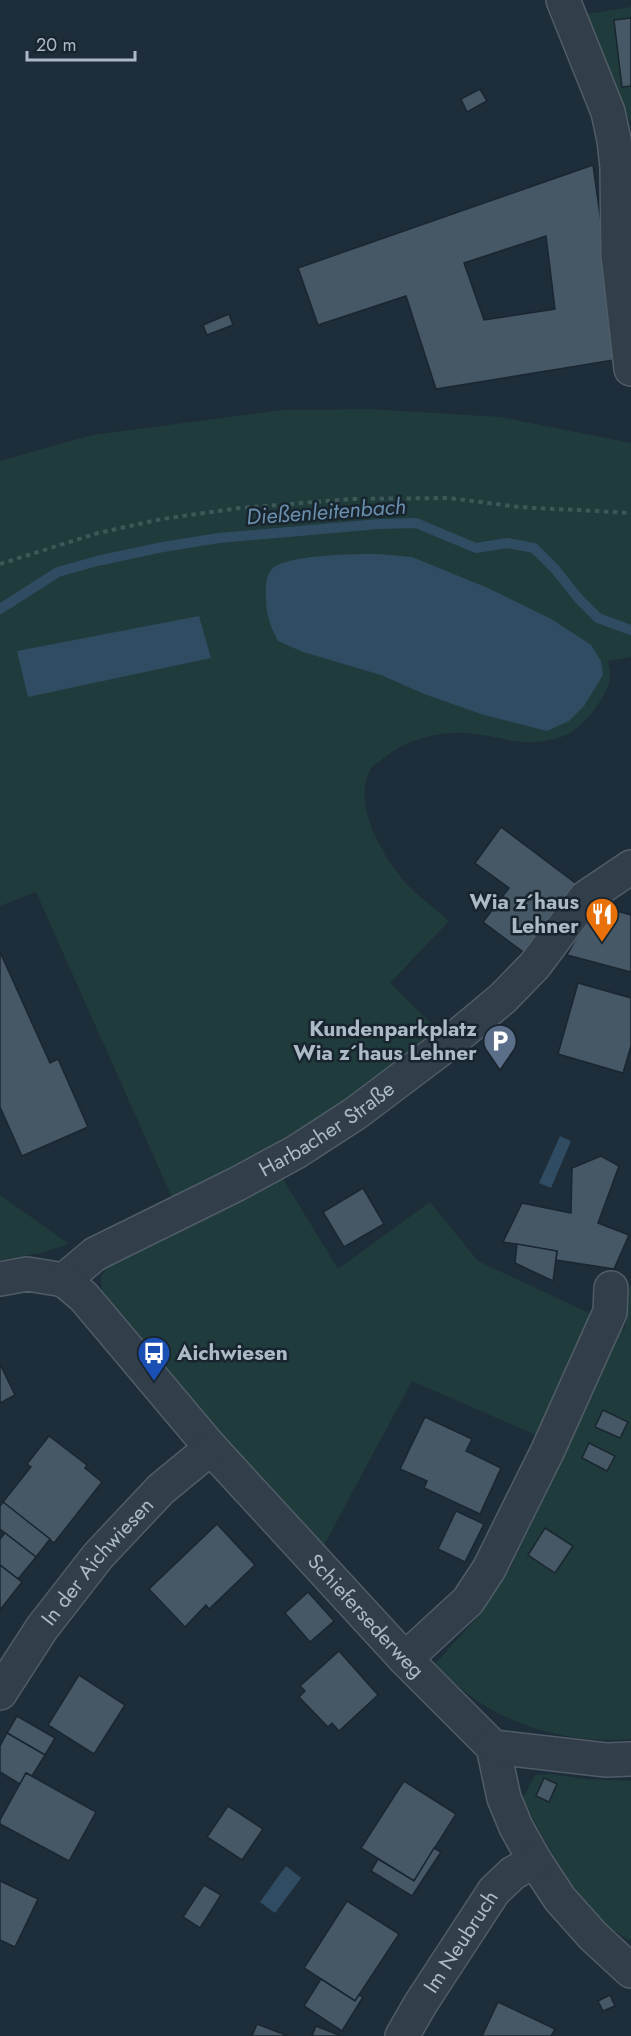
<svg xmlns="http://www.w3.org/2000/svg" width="631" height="2036" viewBox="0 0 631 2036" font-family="Jost,sans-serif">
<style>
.green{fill:#203b3b}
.water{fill:#304c62}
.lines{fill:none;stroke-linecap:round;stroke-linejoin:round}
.stream{stroke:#304c62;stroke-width:10}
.building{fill:#465866;stroke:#1a2630;stroke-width:1.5;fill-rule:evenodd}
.minor-casing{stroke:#505d68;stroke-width:36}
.path{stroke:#3e5757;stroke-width:4;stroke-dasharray:4.5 4.5;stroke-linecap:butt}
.minor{stroke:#323f4a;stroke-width:33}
.labels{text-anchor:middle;stroke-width:5;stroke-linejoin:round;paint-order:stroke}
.poi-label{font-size:21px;font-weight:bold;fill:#acbac7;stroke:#18242e;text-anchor:end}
.street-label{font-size:21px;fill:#acbac7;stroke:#18242e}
.water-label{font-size:22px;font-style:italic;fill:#6a8fad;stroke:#18242e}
</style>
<rect width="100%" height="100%" fill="#1e2d3a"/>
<g class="green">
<path d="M631,7V122L619,99L582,15Z"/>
<path d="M369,409L500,417L631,443V657L608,661C609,666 611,673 610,679C606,698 584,727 566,735C523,753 493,731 453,733C429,734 404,742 385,757C381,761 374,764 371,769C351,803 382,855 404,881C417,896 435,908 449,921L390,983L442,1034L355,1100L174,1202L36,892L0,906V461L92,435L282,410Z"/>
<path d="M280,1174L338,1269L430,1202L478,1261L625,1330L629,1289L631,1285V1739C575,1744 514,1729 469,1695C457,1686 446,1674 435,1664L483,1611L511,1567L568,1449L412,1381L323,1547L168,1375L110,1306L102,1292L101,1277L108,1264Z"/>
<path d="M0,1195L69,1244L41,1253L0,1260Z"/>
<path d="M550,1774L586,1779L631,1781V1940C588,1923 543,1840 523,1798L535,1775Z"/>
</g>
<g class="water">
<path d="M379,554L412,557L488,588L553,620L591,645L601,661L603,675L584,706L569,721L547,731L484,715L424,694L381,675L303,652L278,641C270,626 266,614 266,597C266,588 265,578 271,570C284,554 358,554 379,554Z"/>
<path d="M199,616L211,658L28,697L17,651Z"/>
<path d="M560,1136L571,1141L551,1188L539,1183Z"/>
<path d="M286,1866L301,1878L275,1913L260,1902Z"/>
</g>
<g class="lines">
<path class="stream" d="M0,609L58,572L97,561L163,547L219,538L379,524L416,523L476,548L507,543L534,548L555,569L578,598L598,618L631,630"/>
</g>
<g class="building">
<path d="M631,18V86L622,87L614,20Z"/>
<path d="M480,89L487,101L467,112L461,99Z"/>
<path d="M593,165L620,359L436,389L406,296L318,325L298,268ZM546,236L555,309L484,320L464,263Z"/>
<path d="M229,314L233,325L207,335L203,325Z"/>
<path d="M501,827L578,885L526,954L483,922L509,888L475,863Z"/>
<path d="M595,905L631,915V972L567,955Z"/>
<path d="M0,952L50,1063L58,1059L88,1127L22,1156L0,1107Z"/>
<path d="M578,983L631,998V1046L623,1073L558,1054Z"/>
<path d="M601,1156L619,1166L598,1223L629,1235L614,1269L556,1260L557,1251L503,1242L522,1203L571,1213L572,1168Z"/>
<path d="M363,1188L384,1224L344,1247L323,1212Z"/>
<path d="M517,1244L557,1251L553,1281L515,1263Z"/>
<path d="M0,1364L15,1395L0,1403Z"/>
<path d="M603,1410L628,1422L620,1438L595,1427Z"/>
<path d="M425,1417L472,1439L466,1451L501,1468L480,1514L424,1488L427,1481L400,1469Z"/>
<path d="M49,1436L87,1465L85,1468L102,1482L54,1543L3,1502L31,1467L27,1464Z"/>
<path d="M589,1443L615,1456L607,1471L582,1458Z"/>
<path d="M3,1502L50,1539L36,1557L0,1529V1506Z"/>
<path d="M456,1511L484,1524L465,1562L438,1549Z"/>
<path d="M217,1524L255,1565L209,1609L206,1605L185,1627L149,1589Z"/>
<path d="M545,1528L573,1546L555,1573L528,1555Z"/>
<path d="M5,1533L36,1557L18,1579L0,1565V1539Z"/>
<path d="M0,1565L22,1582L0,1610Z"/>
<path d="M308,1592L334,1621L310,1642L285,1613Z"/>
<path d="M339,1651L378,1695L339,1731L332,1723L328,1727L299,1697L305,1691L300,1686Z"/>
<path d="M79,1675L125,1705L94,1754L48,1725Z"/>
<path d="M17,1716L55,1738L45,1755L7,1733Z"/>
<path d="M7,1733L45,1755L32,1776L26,1773L20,1784L0,1772V1746Z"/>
<path d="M26,1773L96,1812L69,1861L0,1824V1820Z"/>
<path d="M544,1778L557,1784L549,1802L536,1796Z"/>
<path d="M404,1781L456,1814L414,1881L361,1848Z"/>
<path d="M228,1806L263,1829L242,1860L207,1837Z"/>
<path d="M434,1848L441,1852L412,1896L371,1871L378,1859L414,1881Z"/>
<path d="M0,1881L38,1899L15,1947L0,1940Z"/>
<path d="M204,1885L221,1895L200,1928L183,1917Z"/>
<path d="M347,1901L399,1934L355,2001L304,1968Z"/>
<path d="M321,1979L355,2001L359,1995L363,1997L342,2031L304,2006Z"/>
<path d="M610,1995L615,2006L603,2011L598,2001Z"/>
<path d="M498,2002L555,2029L551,2036H482Z"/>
<path d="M257,2024L288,2036H252Z"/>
<path d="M316,2026L341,2036H312Z"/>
</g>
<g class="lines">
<g class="minor-casing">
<g id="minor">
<path d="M563,0L608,112L614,140L617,167L618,254L631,369"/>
<path id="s1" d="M0,1279L27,1274L64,1280L95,1254L237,1184L296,1152L356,1113L454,1039L503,998L535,965L585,898L631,867"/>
<path id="s2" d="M64,1280L84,1297L211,1448L405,1659L493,1747L504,1798L516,1827L535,1861L560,1899L593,1936L631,1971"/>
<path d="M405,1659L468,1601L489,1569L548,1450L610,1312L611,1288"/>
<path id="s3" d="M0,1693L42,1628L98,1556L161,1489L211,1448"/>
<path d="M493,1747L606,1760L631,1759"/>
<path id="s4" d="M402,2036L421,2003L494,1891L513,1873L535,1861"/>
</g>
</g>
<path class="path" d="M0,564L98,533L162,519L240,508L352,499L449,498L519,507L631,513"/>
<use href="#minor" class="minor"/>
</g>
<defs>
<g id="restaurant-pin" transform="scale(1.725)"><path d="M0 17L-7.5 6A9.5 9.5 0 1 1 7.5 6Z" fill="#e8710a" stroke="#18242e"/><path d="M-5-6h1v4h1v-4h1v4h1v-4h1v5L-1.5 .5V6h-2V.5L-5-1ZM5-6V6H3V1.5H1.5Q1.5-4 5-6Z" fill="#fff"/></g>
<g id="parking-pin" transform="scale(1.725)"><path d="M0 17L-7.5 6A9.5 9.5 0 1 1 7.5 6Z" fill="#5c6f8a" stroke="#18242e"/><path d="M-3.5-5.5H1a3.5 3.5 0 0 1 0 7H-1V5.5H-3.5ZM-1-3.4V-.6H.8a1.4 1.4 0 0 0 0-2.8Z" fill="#fff"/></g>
<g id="bus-pin" transform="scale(1.725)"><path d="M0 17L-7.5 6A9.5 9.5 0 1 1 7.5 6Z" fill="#1a4fb4" stroke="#18242e"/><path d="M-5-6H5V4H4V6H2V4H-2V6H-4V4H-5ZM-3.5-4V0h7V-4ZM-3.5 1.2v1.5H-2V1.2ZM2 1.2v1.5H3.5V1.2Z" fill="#fff"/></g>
</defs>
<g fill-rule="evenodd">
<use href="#restaurant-pin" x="602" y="914"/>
<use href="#parking-pin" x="500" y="1041"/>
<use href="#bus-pin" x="154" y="1353"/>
</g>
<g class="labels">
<g class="poi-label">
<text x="579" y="909">Wia z´haus<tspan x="579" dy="24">Lehner</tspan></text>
<text x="477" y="1036">Kundenparkplatz<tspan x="477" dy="24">Wia z´haus Lehner</tspan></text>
<text x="177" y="1360" text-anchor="start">Aichwiesen</text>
</g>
<g class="street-label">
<text dy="7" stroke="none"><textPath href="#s1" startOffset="369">Harbacher Straße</textPath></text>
<text dy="7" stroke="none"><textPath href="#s3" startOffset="164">In der Aichwiesen</textPath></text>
<text dy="7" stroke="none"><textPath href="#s2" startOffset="452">Schiefersederweg</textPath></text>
<text dy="7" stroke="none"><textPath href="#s4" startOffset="111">Im Neubruch</textPath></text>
</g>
<g class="water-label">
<text transform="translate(326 511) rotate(-4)" y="8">Dießenleitenbach</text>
</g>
</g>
<path d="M27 51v9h108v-9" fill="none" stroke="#acbac7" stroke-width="3"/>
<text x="36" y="51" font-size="18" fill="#acbac7" stroke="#18242e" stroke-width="4.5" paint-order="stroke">20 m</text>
</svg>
